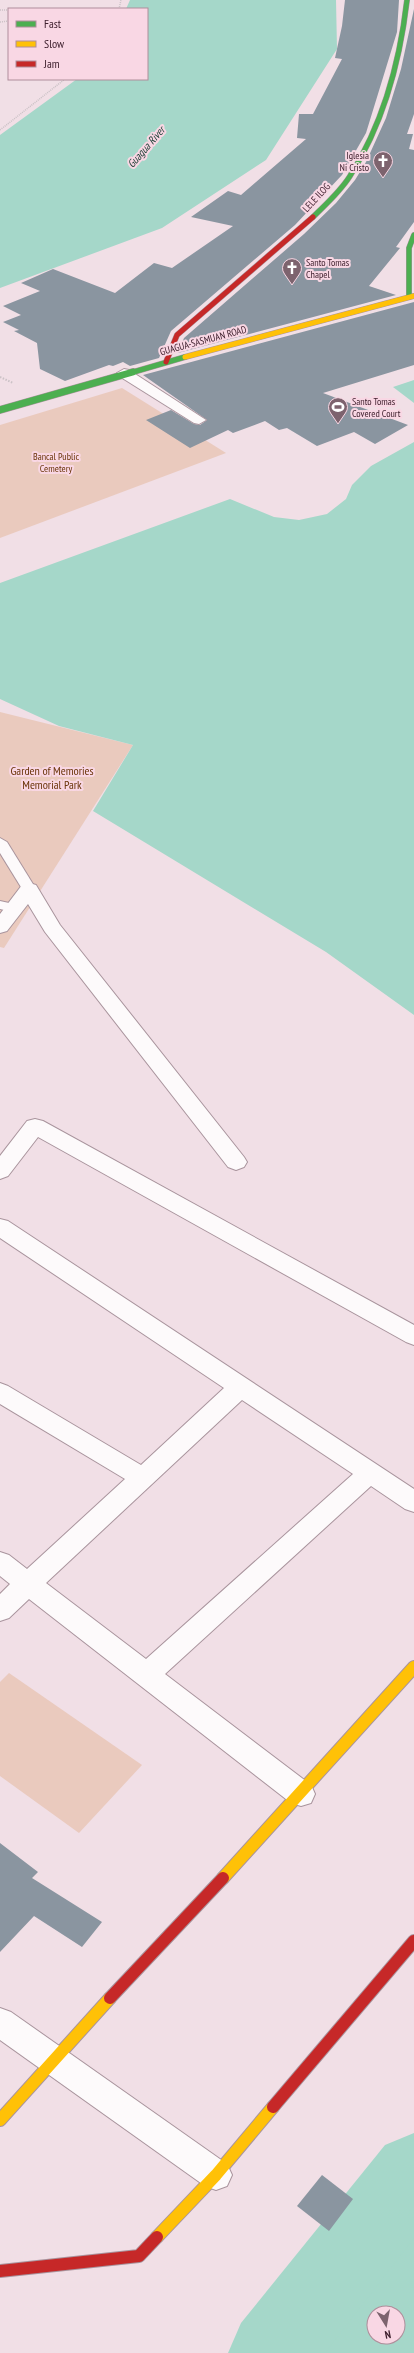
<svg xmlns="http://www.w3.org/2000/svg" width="414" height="2353" viewBox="0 0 414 2353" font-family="'PT Sans Narrow',sans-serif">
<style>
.green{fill:#eacabe}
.water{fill:#a5d7c9;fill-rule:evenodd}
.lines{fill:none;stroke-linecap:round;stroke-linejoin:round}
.river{fill:#a5d7c9;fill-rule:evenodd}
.building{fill:#8a95a0}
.lane-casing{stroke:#a9949d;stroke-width:2}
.street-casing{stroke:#a9949d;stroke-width:2}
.fast-far1-casing{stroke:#a9949d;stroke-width:6}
.fast-casing{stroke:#a9949d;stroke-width:8}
.slow-far1-casing{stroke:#a9949d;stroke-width:6}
.slow-casing{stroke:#a9949d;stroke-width:14}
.jam-far1-casing{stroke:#a9949d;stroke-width:6}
.jam-casing{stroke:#a9949d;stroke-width:14}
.path-far1{stroke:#cbc2c6;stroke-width:1.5;stroke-dasharray:1 1;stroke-linecap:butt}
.path{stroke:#cbc2c6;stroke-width:2;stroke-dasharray:1.5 1.5;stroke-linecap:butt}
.lane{fill:#fdfafb;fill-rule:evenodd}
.street{fill:#fdfafb;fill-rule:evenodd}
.fast-far1{stroke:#4caf50;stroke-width:5}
.fast{stroke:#4caf50;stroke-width:7}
.slow-far1{stroke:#ffc107;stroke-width:5}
.slow{stroke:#ffc107;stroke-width:12}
.jam-far1{stroke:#c62828;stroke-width:5}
.jam{stroke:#c62828;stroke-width:12}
.labels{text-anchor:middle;stroke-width:4;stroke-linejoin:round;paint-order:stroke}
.far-poi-label{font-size:10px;fill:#3f202e;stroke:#f9d7e4;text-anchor:start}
.far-street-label{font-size:10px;fill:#3f202e;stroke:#f9d7e4}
.far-park-label{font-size:10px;fill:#6a3409;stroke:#f9d7e4}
.far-water-label{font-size:11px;font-style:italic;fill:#1b3f35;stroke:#f9d7e4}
.park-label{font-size:12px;fill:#6a3409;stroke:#f9d7e4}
</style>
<rect width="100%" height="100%" fill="#f1dfe6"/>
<g class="green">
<path d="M122,388L226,453L0,538V425Z"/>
<path d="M0,712L133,745L4,948L0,947Z"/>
<path d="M9,1673L142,1765L79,1833L0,1776V1682Z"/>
</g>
<g class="water">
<path d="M130,0H336L337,49L266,160L162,228L0,288V135L77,79H147V9H126Z"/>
<path d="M414,380V403L393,387Z"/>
<path d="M414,442V1015L326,952L93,811L133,745L59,726L0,699V583L230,499L274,517L299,520L327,514L346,499L352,485L371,466Z"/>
<path d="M414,2221V2353H306ZM374,2313H398V2337H374Z"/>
</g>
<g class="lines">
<path class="river" d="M414,2133V2238L325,2353H228L241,2323L385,2145Z"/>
</g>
<g class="building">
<path d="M345,0H399L397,32L366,133L342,175L295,225L171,331L159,358L130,366L123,362L113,366L109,365L65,381L40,369L37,343L14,331L19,330L3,322L21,315L3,306L40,291L21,283L53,269L115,293L154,263L172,268L233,226L191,217L228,191L241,195L306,139L297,138L299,114H313L342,59L335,58L342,26Z"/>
<path d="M414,9V114L407,134H413L409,149L414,150V222L396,247L400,248L369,286L396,295L178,353L184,338L304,234L336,203L355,180L366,162L386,118L401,69Z"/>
<path d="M414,302V365L323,393L408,425L375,444L354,432L317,446L287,428L279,430L265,421L233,433L228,430L190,448L146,420L171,410L194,424L200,425L207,420L143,375Z"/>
<path d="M0,1843L38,1872L32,1878L102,1922L82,1947L34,1916L0,1952Z"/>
<path d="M322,2175L353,2199L329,2231L297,2206Z"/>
</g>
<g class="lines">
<g class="lane-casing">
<g id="lane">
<path d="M0,838L7,842L36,889L34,892L29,893L24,892L0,853Z"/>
<path d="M0,901L18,905L20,908L13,912L0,909Z"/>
</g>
</g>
<g class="street-casing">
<g id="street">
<path d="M124,369L129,370L206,420L199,424L194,423L119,376L117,373Z"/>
<path d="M29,883L36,885L60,925L244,1157L247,1162L244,1167L236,1170L228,1167L45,932L28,904L7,931L0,933V914L22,885Z"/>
<path d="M35,1119L43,1121L414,1325V1345L406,1342L38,1137L8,1176L0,1179V1156L27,1121Z"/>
<path d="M0,1219L8,1221L414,1489V1512L405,1509L371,1486L165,1674L311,1785L315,1794L311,1803L301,1806L291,1803L29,1599L9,1618L0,1621V1594L10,1584L0,1576V1552L9,1555L27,1569L125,1479L0,1404V1383L8,1386L141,1465L224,1388L0,1238ZM242,1400L353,1474L146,1659L46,1583Z"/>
<path d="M0,2008L11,2012L227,2164L232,2175L227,2186L216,2190L205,2186L0,2040Z"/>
</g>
</g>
<g class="fast-far1-casing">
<g id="fast-far1">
<path d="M313,217C326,204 340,192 350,176C383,124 400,61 407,0"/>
<path d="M409,297V248L414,235"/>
<path d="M130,373L185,357"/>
</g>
</g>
<g class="fast-casing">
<path id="fast" d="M0,410L133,372"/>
</g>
<g class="slow-far1-casing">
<path id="slow-far1" d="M185,357L414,296"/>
</g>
<g class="slow-casing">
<g id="slow">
<path d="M223,1878L414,1667"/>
<path d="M0,2120L110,1998"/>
<path d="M157,2237L216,2175L273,2107"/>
</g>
</g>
<g class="jam-far1-casing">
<path id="jam-far1" d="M166,362L177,335L313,217"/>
</g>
<g class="jam-casing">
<g id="jam">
<path d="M110,1998L223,1878"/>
<path d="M273,2107L414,1941"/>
<path d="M0,2271L139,2256L157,2237"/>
</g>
</g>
<g class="path-far1">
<path d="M119,9L121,0"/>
<path d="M0,10H9"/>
<path d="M0,22L9,21"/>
<path d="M0,130L65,79"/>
</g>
<path class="path" d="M0,377L13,383"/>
<use href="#lane" class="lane"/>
<use href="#street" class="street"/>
<use href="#fast-far1" class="fast-far1"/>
<use href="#fast" class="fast"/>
<use href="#slow-far1" class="slow-far1"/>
<use href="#slow" class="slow"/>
<use href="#jam-far1" class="jam-far1"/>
<use href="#jam" class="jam"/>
</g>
<defs>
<g id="church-pin" transform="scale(1)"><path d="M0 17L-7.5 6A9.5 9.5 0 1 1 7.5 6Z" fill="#7d636e" stroke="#f9d7e4"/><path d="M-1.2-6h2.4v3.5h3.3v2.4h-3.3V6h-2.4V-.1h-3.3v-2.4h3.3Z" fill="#fff"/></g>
<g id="stadium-pin" transform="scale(1)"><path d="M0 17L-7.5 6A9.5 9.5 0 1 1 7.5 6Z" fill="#7d636e" stroke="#f9d7e4"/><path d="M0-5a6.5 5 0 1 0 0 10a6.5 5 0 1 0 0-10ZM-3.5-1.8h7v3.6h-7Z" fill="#fff"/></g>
</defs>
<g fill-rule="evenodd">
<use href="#church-pin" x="383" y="161"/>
<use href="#church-pin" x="292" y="268"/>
<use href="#stadium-pin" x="338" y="407"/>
</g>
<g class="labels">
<g class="far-poi-label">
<text x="369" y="159" text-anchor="end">Iglesia<tspan x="369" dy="12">Ni Cristo</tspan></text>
<text x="306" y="266">Santo Tomas<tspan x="306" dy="12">Chapel</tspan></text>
<text x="352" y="405">Santo Tomas<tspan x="352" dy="12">Covered Court</tspan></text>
</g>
<g class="far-street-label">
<text transform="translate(316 197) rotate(-47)" y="4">LELE ILOG</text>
<text transform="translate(203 340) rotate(-15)" y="4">GUAGUA-SASMUAN ROAD</text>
</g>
<g class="far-park-label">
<text x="56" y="460">Bancal Public<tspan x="56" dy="12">Cemetery</tspan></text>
</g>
<g class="far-water-label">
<text transform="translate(146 147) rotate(-49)" y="4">Guagua River</text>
</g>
<g class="park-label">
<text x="52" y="775">Garden of Memories<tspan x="52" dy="14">Memorial Park</tspan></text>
</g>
</g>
<rect x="8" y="8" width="140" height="72" fill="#f9d7e4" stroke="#af8e9b"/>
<rect x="16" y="21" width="20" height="6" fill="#4caf50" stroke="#af8e9b"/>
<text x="44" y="28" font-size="12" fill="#3f202e">Fast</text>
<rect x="16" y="41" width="20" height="6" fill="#ffc107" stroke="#af8e9b"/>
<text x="44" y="48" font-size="12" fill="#3f202e">Slow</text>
<rect x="16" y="61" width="20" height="6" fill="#c62828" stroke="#af8e9b"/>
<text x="44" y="68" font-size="12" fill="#3f202e">Jam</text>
<g transform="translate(386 2325) rotate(169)"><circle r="19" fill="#f9d7e4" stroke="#af8e9b"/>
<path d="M0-3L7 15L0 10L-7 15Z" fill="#7d636e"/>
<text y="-6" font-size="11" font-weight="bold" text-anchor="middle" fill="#3f202e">N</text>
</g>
</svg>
